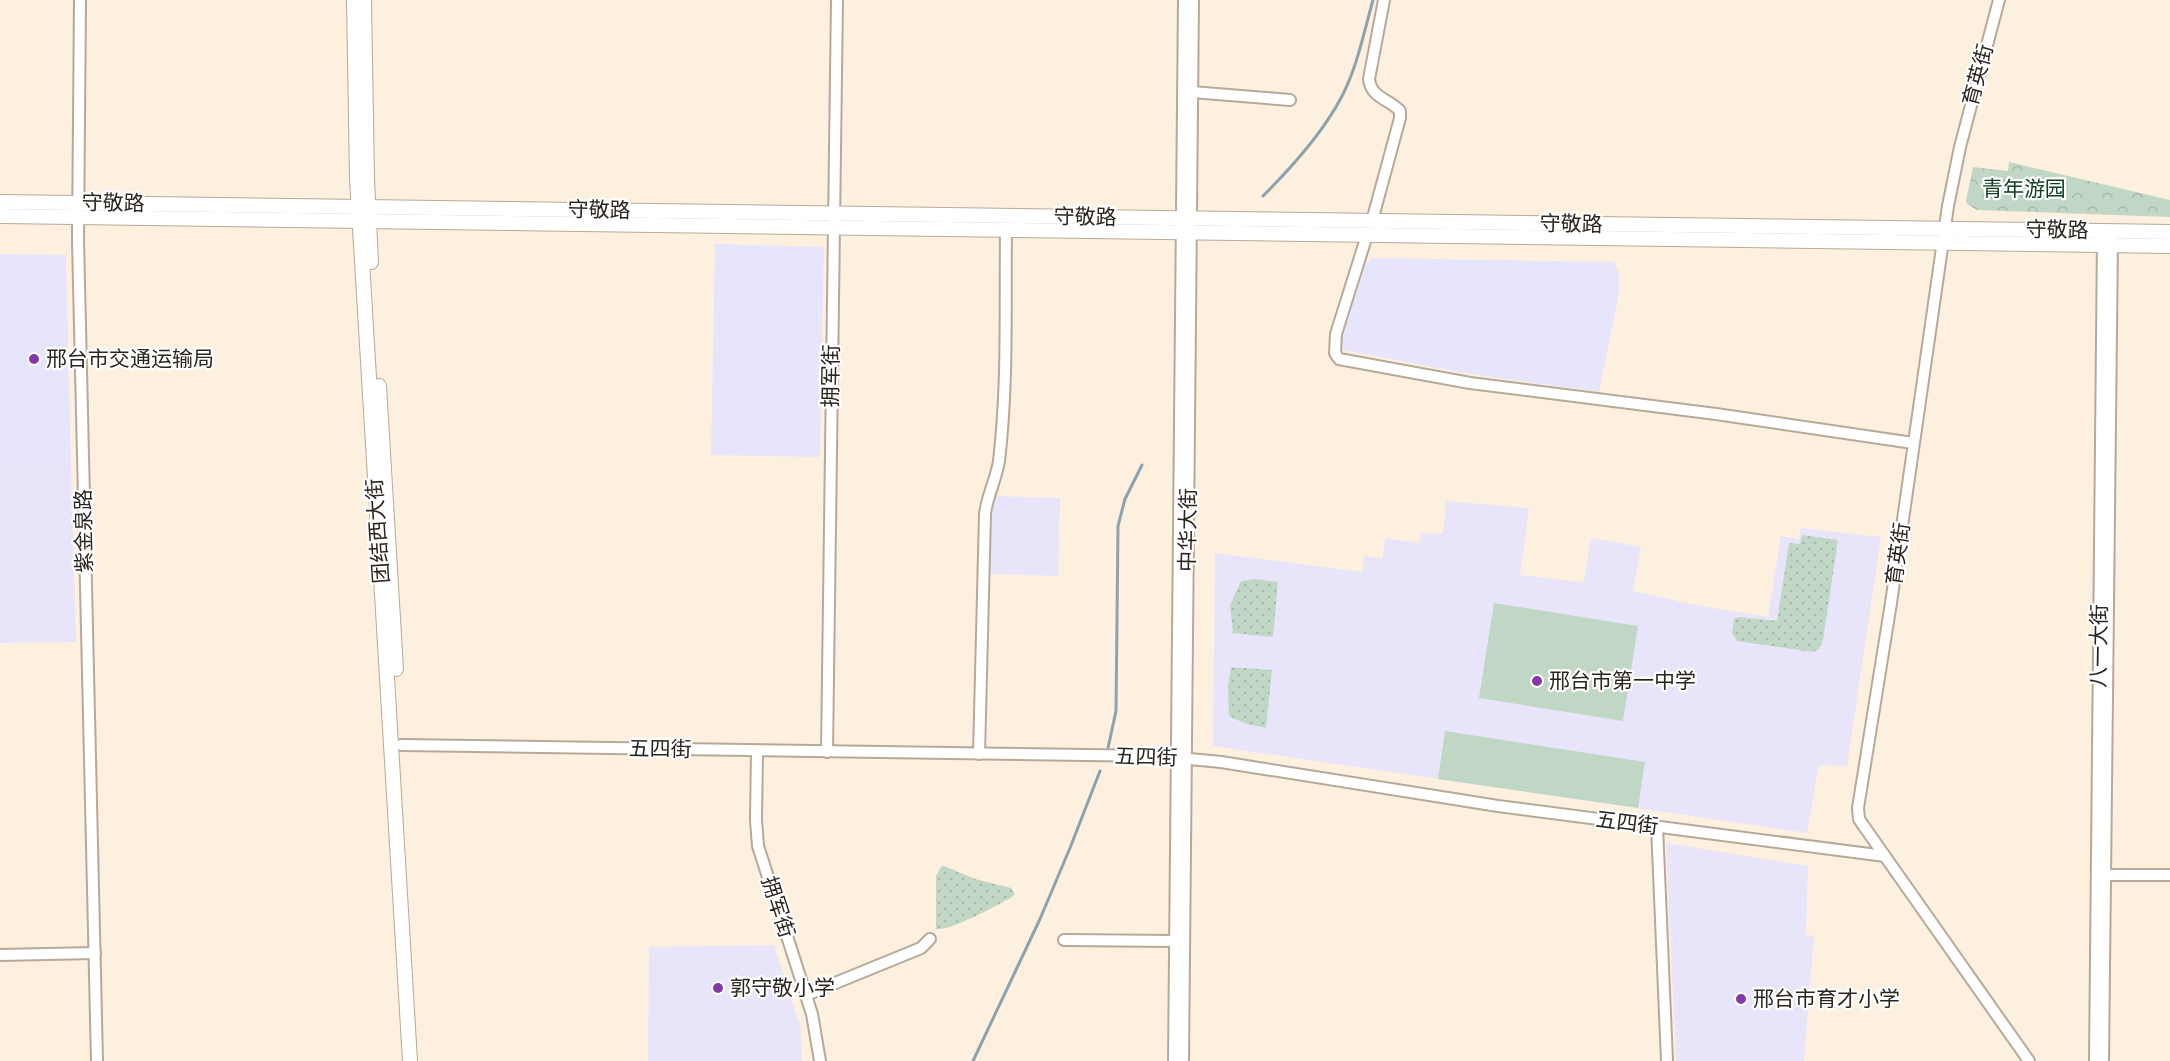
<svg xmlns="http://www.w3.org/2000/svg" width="2170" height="1061" viewBox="0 0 2170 1061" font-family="'Public Sans','Noto Sans SC',sans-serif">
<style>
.commercial{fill:#e7e5fb}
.education{fill:#e8e5fb}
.grass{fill:url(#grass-dots)}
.park{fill:url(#park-crowns)}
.pitch{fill:#c1d7c5}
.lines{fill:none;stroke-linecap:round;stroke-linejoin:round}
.stream{stroke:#8aa3af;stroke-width:3}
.minor-casing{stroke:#b7a999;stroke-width:14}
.major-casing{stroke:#b7a999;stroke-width:16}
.minor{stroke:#fff;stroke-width:10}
.major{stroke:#fff;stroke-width:14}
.poi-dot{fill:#8439aa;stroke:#fff;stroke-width:2}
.labels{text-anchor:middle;stroke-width:4.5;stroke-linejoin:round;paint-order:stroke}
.street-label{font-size:21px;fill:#2a251e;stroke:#fff}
.park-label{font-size:21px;fill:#0e401e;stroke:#fff}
.poi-label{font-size:21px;fill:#2a251e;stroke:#fff;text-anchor:start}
</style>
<defs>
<pattern id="grass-dots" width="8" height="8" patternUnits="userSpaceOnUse" patternTransform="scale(1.5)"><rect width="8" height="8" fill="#c1d7c5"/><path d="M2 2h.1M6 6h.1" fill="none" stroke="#a6b8a9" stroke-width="1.8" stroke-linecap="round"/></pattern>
<pattern id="park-crowns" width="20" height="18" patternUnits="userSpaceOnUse" patternTransform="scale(1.5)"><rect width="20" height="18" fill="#c1d7c5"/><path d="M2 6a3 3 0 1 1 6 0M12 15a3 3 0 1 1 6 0" fill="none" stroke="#a6b8a9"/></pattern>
</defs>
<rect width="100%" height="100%" fill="#fef0de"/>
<g class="commercial">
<path d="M715,244L824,247L820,457L711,455Z"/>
<path d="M0,254L66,255L71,463L0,464Z"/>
<path d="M1371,258L1614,262L1620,277L1618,299L1599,392L1464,373L1342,350L1341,342L1365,266Z"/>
</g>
<g class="education">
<path d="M71,463L76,642L0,643V464Z"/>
<path d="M992,496L1060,498L1058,576L990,574Z"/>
<path d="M1446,501L1529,508L1520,575L1584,582L1591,538L1641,547L1633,591L1695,605L1768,617L1781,536L1799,539L1800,528L1881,537L1847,766L1819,765L1807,833L1213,746L1215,553L1362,572L1365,555L1382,559L1386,538L1420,543L1421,533L1443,534Z"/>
<path d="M1666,843L1808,866L1806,935L1814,936L1804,1061H1676Z"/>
<path d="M774,945L801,1029L802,1061H648L649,947Z"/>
</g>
<g class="grass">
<path d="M1802,535L1838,540L1823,640L1819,649L1813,652L1737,641L1732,633L1734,619L1739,617L1777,621L1789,543L1800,544Z"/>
<path d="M1256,579L1278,582L1273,637L1233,633L1230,605L1241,581Z"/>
<path d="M1231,667L1272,670L1266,728L1244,723L1229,716L1228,687Z"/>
<path d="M944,866L975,879L1011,888L1015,894L1009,899C993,907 951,931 936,929V876L941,867Z"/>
</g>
<path class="park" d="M2009,162L2170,200V217L1977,210L1968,205L1966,201L1973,167L2008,171Z"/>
<g class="pitch">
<path d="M1494,603L1638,626L1623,721L1479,698Z"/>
<path d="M1445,731L1645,762L1638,808L1438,779Z"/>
</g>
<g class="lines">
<g class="stream">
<path d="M1263,196C1292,167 1322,134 1341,98C1357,68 1364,32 1373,0"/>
<path d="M1108,748L1116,711L1118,526L1125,499L1142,465"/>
<path d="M973,1061L1040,919L1070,848L1100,771"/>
</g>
<g class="minor-casing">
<g id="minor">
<path d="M80,0L78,240L97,1061"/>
<path d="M1999,0L1960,147L1948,206L1891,603L1858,808L1859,819L1863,825L2029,1061"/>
<path d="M1192,92L1290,100"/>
<path d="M1372,221L1400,118V111C1389,99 1371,98 1369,79L1384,0"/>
<path d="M1367,235L1336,334L1335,353L1339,359L1470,383L1716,414L1913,443"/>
<path d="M401,745L1158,756L1221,762L1498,806L1885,856"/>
<path d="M757,751L756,820L758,846L812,1014L820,1061"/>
<path d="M827,752L837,0"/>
<path d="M979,754L985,514C987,496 996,480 999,461C1008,385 1005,307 1006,230"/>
<path d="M1657,826L1667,1061"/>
<path d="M2105,875H2170"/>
<path d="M1064,940L1175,941"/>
<path d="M0,955L95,953"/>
<path d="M806,995L921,948L930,939"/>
<path d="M1174,1061L1184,0"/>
<path d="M1183,1061L1193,0"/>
<path d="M2095,1061L2103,237"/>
<path d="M2103,1061L2112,239"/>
</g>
</g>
<g class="major-casing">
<g id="major">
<path d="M354,0L357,179L362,261L410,1061"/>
<path d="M364,0L367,179L371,262"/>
<path d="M0,202L2170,232"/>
<path d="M0,216L2170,246"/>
<path d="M379,386L396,669"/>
</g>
</g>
<use href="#minor" class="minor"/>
<use href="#major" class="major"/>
</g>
<g class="poi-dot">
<circle cx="34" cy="359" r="6"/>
<circle cx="1537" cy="681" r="6"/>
<circle cx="718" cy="988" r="6"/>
<circle cx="1741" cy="999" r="6"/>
</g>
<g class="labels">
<g class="street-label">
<text transform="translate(1978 75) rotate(-75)" y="7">育英街</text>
<text transform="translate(113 203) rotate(1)" y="7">守敬路</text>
<text transform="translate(599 210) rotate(1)" y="7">守敬路</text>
<text transform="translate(1085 217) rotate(1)" y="7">守敬路</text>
<text transform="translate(1571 224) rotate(1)" y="7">守敬路</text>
<text transform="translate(2057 230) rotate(1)" y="7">守敬路</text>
<text transform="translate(831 376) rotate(-89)" y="7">拥军街</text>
<text transform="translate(1188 530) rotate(-89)" y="7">中华大街</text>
<text transform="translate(84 531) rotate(-91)" y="7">紫金泉路</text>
<text transform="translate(378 531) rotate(-94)" y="7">团结西大街</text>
<text transform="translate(1898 554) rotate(-82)" y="7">育英街</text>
<text transform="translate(2099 646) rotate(-89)" y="7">八一大街</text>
<text transform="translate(660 749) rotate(1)" y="7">五四街</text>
<text transform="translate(1146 757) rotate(2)" y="7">五四街</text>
<text transform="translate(1627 823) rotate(7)" y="7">五四街</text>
<text transform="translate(778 907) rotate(72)" y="7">拥军街</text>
</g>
<g class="park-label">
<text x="2024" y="196">青年游园</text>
</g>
<g class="poi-label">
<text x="46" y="366">邢台市交通运输局</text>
<text x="1549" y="688">邢台市第一中学</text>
<text x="730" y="995">郭守敬小学</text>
<text x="1753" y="1006">邢台市育才小学</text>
</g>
</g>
</svg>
